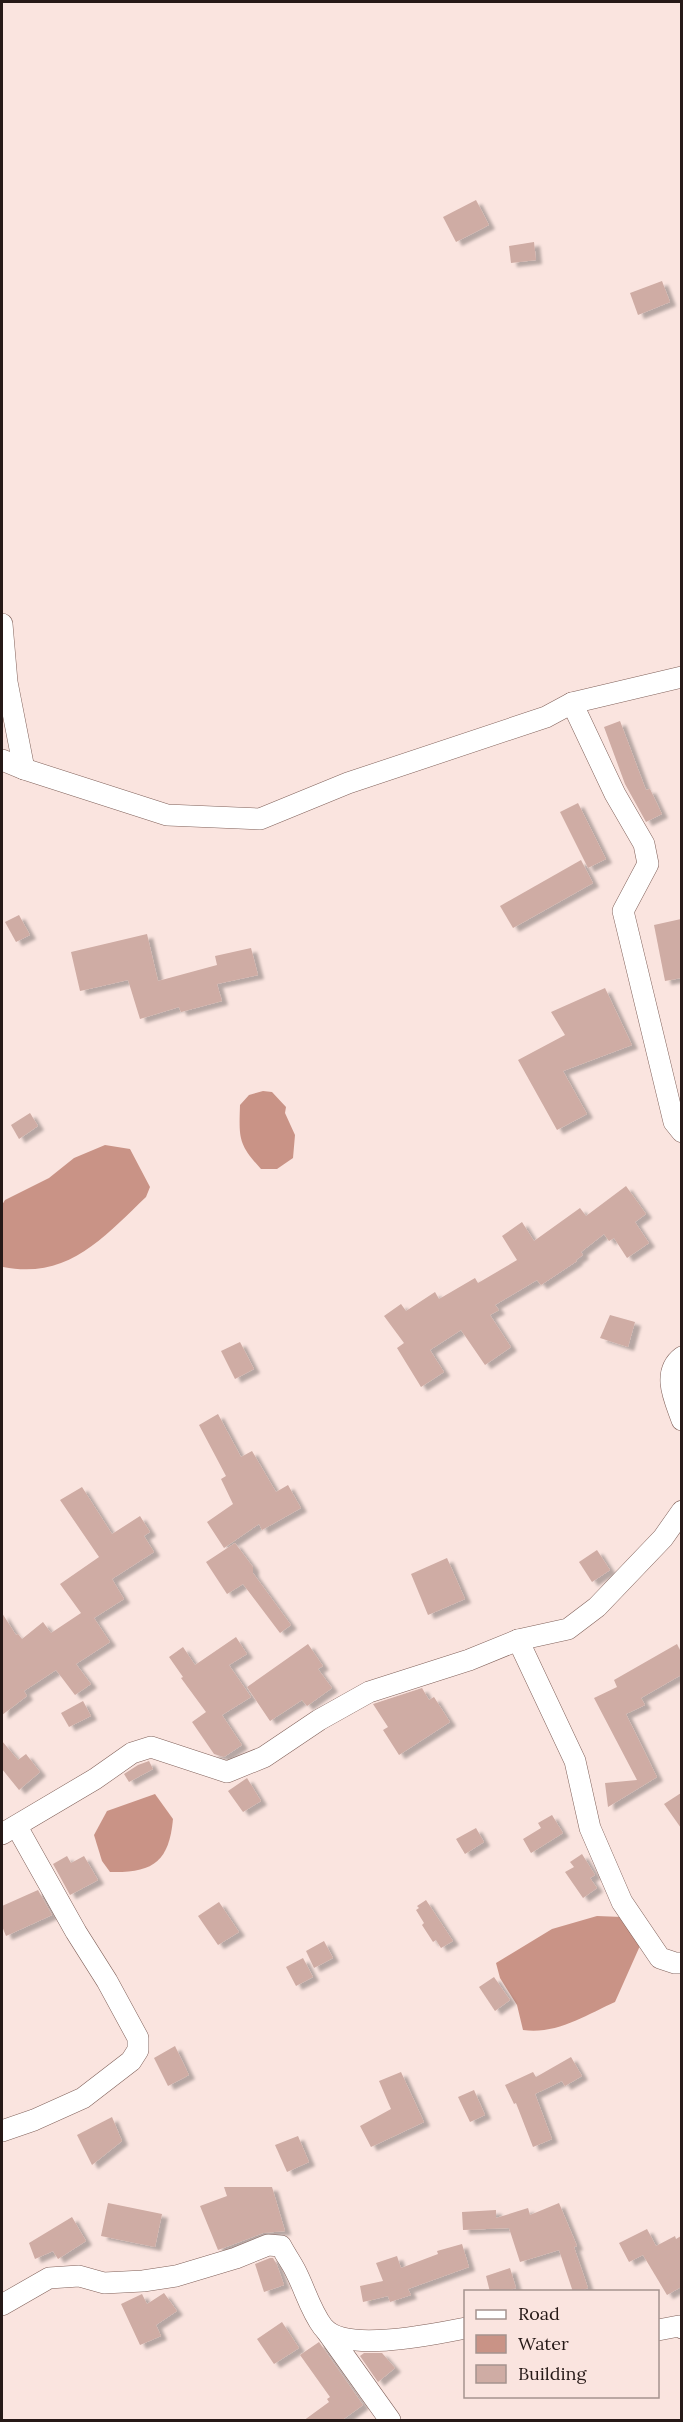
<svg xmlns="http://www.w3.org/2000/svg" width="683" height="2422" viewBox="0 0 683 2422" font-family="Lora,serif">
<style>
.water{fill:#c99386}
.building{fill:#cfaca4;filter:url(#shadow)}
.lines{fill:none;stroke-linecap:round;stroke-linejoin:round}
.street-casing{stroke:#80615a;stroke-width:22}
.street{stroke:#fff;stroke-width:21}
</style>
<defs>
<filter id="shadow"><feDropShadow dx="6" dy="4" stdDeviation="1.5" flood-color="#0004"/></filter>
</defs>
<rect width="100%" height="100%" fill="#fae4df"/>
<g class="water">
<path d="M263,1091L272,1092L286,1107L285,1113L295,1135L293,1158L277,1169H261C238,1144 239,1138 240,1105L249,1095Z"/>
<path d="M105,1145L130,1149L150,1187L146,1197C104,1237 68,1280 3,1267L2,1264V1205L5,1200L49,1178L74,1158Z"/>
<path d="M155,1794L173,1819C169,1862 153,1873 110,1872L102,1861L94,1835L107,1811Z"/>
<path d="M597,1916L622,1917L643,1939L615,2002C586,2015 556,2035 523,2030L517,2005L500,1978L496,1963L552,1929Z"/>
</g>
<g class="building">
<path d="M476,200L489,225L456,242L443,217Z"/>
<path d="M534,242L536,260L511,263L509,246Z"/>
<path d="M662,281L670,302L638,315L630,293Z"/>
<path d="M620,721L646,790L650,789L662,814L646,822L625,784L604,727Z"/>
<path d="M578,803L606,859L588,868L560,812Z"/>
<path d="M581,860L593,883L513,928L500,906Z"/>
<path d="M19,915L30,935L16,942L5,922Z"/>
<path d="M681,919V978L665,981L654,925Z"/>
<path d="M147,934L158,981L217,965L215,956L251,948L258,975L217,984L222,1001L181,1012L179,1007L140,1019L128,980L80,991L71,952Z"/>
<path d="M605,988L632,1045L563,1071L587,1114L557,1130L518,1060L565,1035L551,1012Z"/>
<path d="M30,1113L38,1126L19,1139L11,1125Z"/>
<path d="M626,1186L646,1214L635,1222L649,1243L627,1258L614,1238L609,1241L604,1234L581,1252L583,1255L576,1260L577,1261L541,1285L537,1280L495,1305L499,1310L490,1315L511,1347L485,1365L461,1330L430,1350L444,1372L421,1387L397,1348L404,1343L384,1316L401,1304L406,1311L435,1292L439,1299L475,1278L478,1283L517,1260L502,1236L522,1222L534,1241L580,1208L586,1216Z"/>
<path d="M610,1315L635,1322L628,1347L600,1338Z"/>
<path d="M240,1342L254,1369L235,1379L221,1351Z"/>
<path d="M218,1414L241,1457L252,1451L276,1492L288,1485L301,1508L262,1530L259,1524L224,1548L207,1522L233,1504L221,1479L226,1476L199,1425Z"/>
<path d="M82,1487L112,1534L140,1516L150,1532L144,1536L154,1552L112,1579L124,1599L94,1618L110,1642L76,1664L91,1684L75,1695L56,1670L24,1691L27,1696L2,1715V1613L16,1635L18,1634L22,1639L43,1622L51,1633L81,1613L60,1584L99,1557L60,1500Z"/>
<path d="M235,1543L253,1567V1573L291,1625L280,1633L243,1584L227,1594L206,1562Z"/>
<path d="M597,1550L610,1570L592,1582L579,1562Z"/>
<path d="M447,1558L465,1599L428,1615L411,1574Z"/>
<path d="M236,1637L247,1654L229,1665L251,1697L222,1715L242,1745L224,1757L214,1754L192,1722L206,1712L181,1678L183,1677L169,1657L183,1647L195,1665Z"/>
<path d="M308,1644L323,1666L318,1669L332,1688L307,1706L302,1700L270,1721L247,1687Z"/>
<path d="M677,1644L681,1652V1675L641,1698L645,1705L626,1714L657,1777L608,1807L605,1783L637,1780L594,1698L617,1687L614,1680Z"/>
<path d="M422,1688L429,1700L434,1697L450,1722L399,1755L383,1730L388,1727L373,1704Z"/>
<path d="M83,1701L91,1716L69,1727L61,1713Z"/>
<path d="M2,1741L18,1760L26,1754L40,1772L19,1790L2,1769Z"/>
<path d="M149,1761L153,1769L129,1782L124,1774L138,1765Z"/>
<path d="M247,1778L261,1801L243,1812L228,1791Z"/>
<path d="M681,1793V1828L664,1804Z"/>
<path d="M552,1815L563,1833L531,1853L523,1839L541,1828L538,1823Z"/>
<path d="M476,1828L484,1842L465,1854L456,1839Z"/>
<path d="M582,1854L595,1875L590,1878L597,1888L583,1898L565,1872L574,1867L570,1862Z"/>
<path d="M67,1856L71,1863L84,1856L98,1880L70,1895L53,1864Z"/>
<path d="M38,1890L52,1915L6,1936L2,1926V1906Z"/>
<path d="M426,1900L453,1941L441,1948L436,1940L433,1942L422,1925L424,1923L416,1910L419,1908L417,1906Z"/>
<path d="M219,1902L239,1932L218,1945L198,1916Z"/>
<path d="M324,1941L333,1958L314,1968L306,1951Z"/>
<path d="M303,1958L313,1977L296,1986L286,1967Z"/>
<path d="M494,1977L510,2000L495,2011L479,1987Z"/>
<path d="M175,2046L189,2075L168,2086L154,2058Z"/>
<path d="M571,2057L582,2076L565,2086L562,2081L535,2094L552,2139L533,2147L516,2103L514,2104L505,2085L533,2072L536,2077Z"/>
<path d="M401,2072L424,2122L371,2147L360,2126L391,2109L379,2081Z"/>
<path d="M474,2090L485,2115L470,2122L458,2097Z"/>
<path d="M112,2117L122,2141L92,2165L77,2135Z"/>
<path d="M298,2136L309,2162L287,2172L275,2145Z"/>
<path d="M224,2187H272L285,2231L263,2233L218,2250L200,2206L227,2196Z"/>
<path d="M108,2203L162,2214L155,2247L101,2236Z"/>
<path d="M559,2203L577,2246L574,2247L588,2288L578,2292H573L559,2250L520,2262L509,2228L463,2230L462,2212L496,2210V2218L528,2208L530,2215Z"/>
<path d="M72,2217L86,2241L58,2259L53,2251L35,2259L29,2243Z"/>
<path d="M647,2229L656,2246L675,2236L676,2239L681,2236V2287L667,2295L643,2255L629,2262L619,2243Z"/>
<path d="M462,2244L469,2267L408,2289L411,2295L390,2302L388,2296L363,2302L360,2286L383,2281L376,2263L397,2256L401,2268L438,2254L437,2251Z"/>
<path d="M270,2258H273L277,2265L284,2285L264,2292L255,2264Z"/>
<path d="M510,2268L516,2288L504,2292H490L486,2276Z"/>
<path d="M164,2293L177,2311L156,2325L161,2336L140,2345L121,2304L142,2294L147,2304Z"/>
<path d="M282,2322L299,2348L274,2364L257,2339Z"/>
<path d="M319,2342L363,2405L341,2421H303L329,2402L327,2399L330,2397L300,2355Z"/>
<path d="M364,2353H382L395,2368L378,2382L360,2356Z"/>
</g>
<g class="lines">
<g class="street-casing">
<g id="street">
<path d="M2,624L7,682L24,769L167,815L260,819L348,783L546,717L572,703L682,677"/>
<path d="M572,703L615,794L644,844L648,864L623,911L674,1122L682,1132"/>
<path d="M2,760L24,769"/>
<path d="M682,1357C661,1373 675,1400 682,1420"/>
<path d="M518,1640L575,1761L590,1828L622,1902L660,1958L675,1963H682"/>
<path d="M2,1834L95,1779L132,1753L151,1747L227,1772L264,1757L319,1720L369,1692L469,1660L518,1640L568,1629L597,1607L663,1538L682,1511"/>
<path d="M2,2131L34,2120L83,2098L131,2061L138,2050V2038L107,1981L76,1932L17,1827"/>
<path d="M2,2305L49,2278L79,2276L104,2283L143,2281L176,2276L236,2258L268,2245L281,2246C285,2254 291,2262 295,2270C305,2289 310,2310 323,2327C345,2354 435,2334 466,2328"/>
<path d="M325,2329L390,2420"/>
<path d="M658,2330L679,2326L682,2328"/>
</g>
</g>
<use href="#street" class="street"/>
</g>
<rect width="683" height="2422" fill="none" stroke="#261917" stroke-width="6"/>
<rect x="464" y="2290" width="195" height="108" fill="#fae4df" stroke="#a5938f" stroke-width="1.5"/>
<rect x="476" y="2310" width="30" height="9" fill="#ffffff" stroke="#a5938f" stroke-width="1.5"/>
<text x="518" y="2320" font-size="18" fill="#261917">Road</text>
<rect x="476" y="2335" width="30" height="18" fill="#c99386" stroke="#a5938f" stroke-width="1.5"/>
<text x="518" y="2350" font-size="18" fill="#261917">Water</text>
<rect x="476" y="2365" width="30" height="18" fill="#cfaca4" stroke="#a5938f" stroke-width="1.5"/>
<text x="518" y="2380" font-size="18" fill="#261917">Building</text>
</svg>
